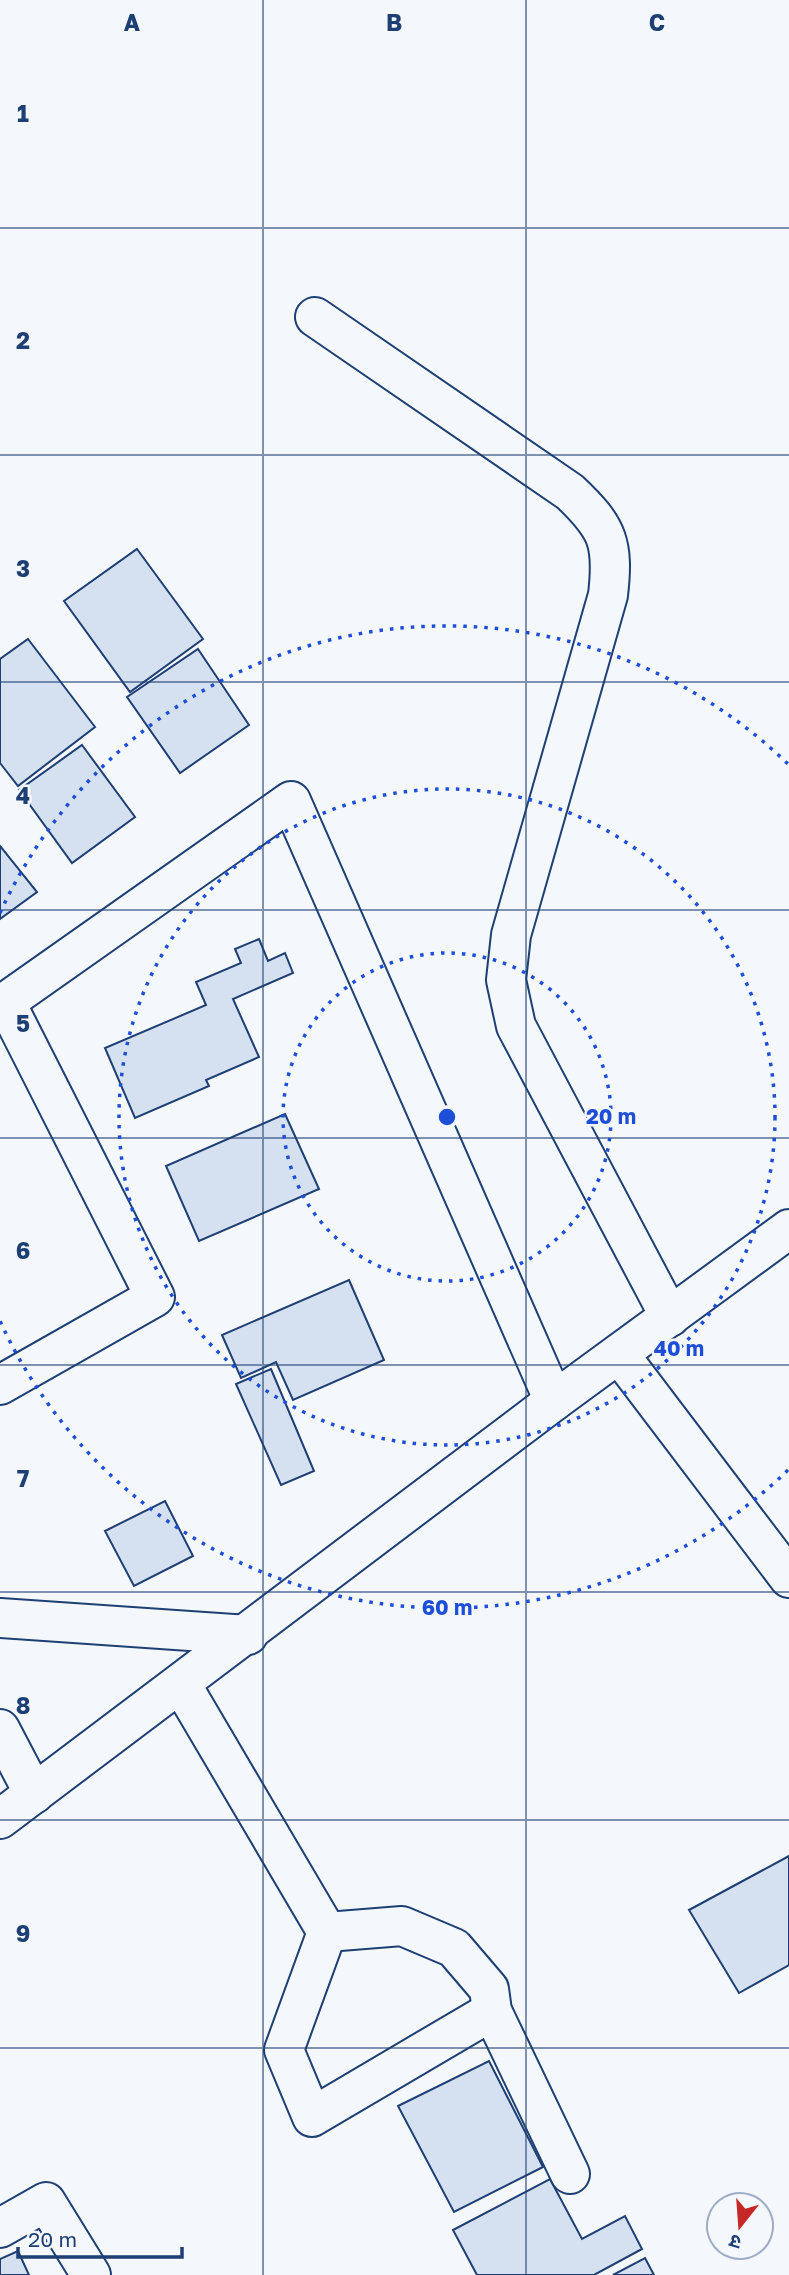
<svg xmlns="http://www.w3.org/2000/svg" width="789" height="2275" viewBox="0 0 789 2275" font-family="'Golos Text','Noto Sans Devanagari',sans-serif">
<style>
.building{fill:#d5e0f0;stroke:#1d3f73;stroke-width:2}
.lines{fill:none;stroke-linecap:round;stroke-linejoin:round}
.minor-casing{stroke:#1d3f73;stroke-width:42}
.minor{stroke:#f4f7fb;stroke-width:38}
.grid{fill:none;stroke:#1d3f73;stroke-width:2;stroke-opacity:0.55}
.ring{fill:none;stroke:#1d4ed8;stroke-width:3.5;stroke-dasharray:3.5 7}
.grid-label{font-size:23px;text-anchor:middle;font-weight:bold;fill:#1d3f73;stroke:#f4f7fb;stroke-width:5;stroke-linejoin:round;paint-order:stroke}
.centre{fill:#1d4ed8;stroke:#f4f7fb;stroke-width:3.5}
.ring-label{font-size:21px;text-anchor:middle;font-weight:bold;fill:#1d4ed8;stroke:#f4f7fb;stroke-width:5;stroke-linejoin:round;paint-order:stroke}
</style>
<rect width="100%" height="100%" fill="#f4f7fb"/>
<g class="building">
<path d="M137,549L203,639L130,692L64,601Z"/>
<path d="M28,639L95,727L18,786L0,763V659Z"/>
<path d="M198,649L249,725L180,773L127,697Z"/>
<path d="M82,745L135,817L72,863L19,790Z"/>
<path d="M0,846L37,892L0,919Z"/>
<path d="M259,939L268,961L285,953L293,973L233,999L259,1057L206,1080L209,1086L135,1118L105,1048L206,1005L196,982L241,963L235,949Z"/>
<path d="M285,1114L319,1189L199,1241L166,1166Z"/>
<path d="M349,1280L384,1360L293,1400L276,1362L241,1378L222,1335Z"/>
<path d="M271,1369L314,1471L281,1485L236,1384Z"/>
<path d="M165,1501L193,1556L134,1586L105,1531Z"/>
<path d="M789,1856V1965L739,1993L689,1910Z"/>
<path d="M489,2061L543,2167L454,2212L398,2106Z"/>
<path d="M550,2179L582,2239L625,2216L642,2249L594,2275H477L453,2230Z"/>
<path d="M18,2251L29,2275H0V2259Z"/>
<path d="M645,2258L654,2275H613Z"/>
</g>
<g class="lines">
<g class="minor-casing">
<g id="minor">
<path d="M315,317L570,492C608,528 614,543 608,595L511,935L506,980L516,1026L670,1317"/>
<path d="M0,1006L291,801L554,1401"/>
<path d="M619,1354L789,1578"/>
<path d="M0,1385L155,1297L6,1003"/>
<path d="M0,1618L248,1635"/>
<path d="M181,1684L327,1932"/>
<path d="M0,1729L34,1794"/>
<path d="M0,1819L554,1401L789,1229"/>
<path d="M327,1932L284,2050L312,2117L492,2011"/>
<path d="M327,1932L402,1926L454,1948L489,1989L492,2011L570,2174"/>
<path d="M0,2228L46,2202L91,2275"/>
</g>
</g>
<use href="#minor" class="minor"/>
</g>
<path class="grid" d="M263,0V2275M526,0V2275M0,228H789M0,455H789M0,682H789M0,910H789M0,1138H789M0,1365H789M0,1592H789M0,1820H789M0,2048H789"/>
<g class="ring">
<circle cx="447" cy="1117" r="164"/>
<circle cx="447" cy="1117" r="328"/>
<path d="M788 1470A491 491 0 0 1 0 1321M0 913A491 491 0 0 1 788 764"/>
</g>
<g class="grid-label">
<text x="132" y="31">A</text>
<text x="394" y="31">B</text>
<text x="657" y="31">C</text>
<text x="23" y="122">1</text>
<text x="23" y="349">2</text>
<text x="23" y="577">3</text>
<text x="23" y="804">4</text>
<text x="23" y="1032">5</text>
<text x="23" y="1259">6</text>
<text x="23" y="1487">7</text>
<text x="23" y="1714">8</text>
<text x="23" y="1942">9</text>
</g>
<circle cx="447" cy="1117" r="10" class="centre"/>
<g class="ring-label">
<text x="611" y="1124">20 m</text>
<text x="679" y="1356">40 m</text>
<text x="447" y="1615">60 m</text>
</g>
<g transform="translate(740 2226) rotate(197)"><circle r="33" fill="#f4f7fb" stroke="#9eadc5" stroke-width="2"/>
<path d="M0-5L12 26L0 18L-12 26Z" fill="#c62828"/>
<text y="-10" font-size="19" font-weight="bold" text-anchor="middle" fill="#1d3f73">उ</text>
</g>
<path d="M18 2247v10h164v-10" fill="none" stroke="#1d3f73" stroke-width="3.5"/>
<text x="28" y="2247" font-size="21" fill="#1d3f73" stroke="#f4f7fb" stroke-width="5" paint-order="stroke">20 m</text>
</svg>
